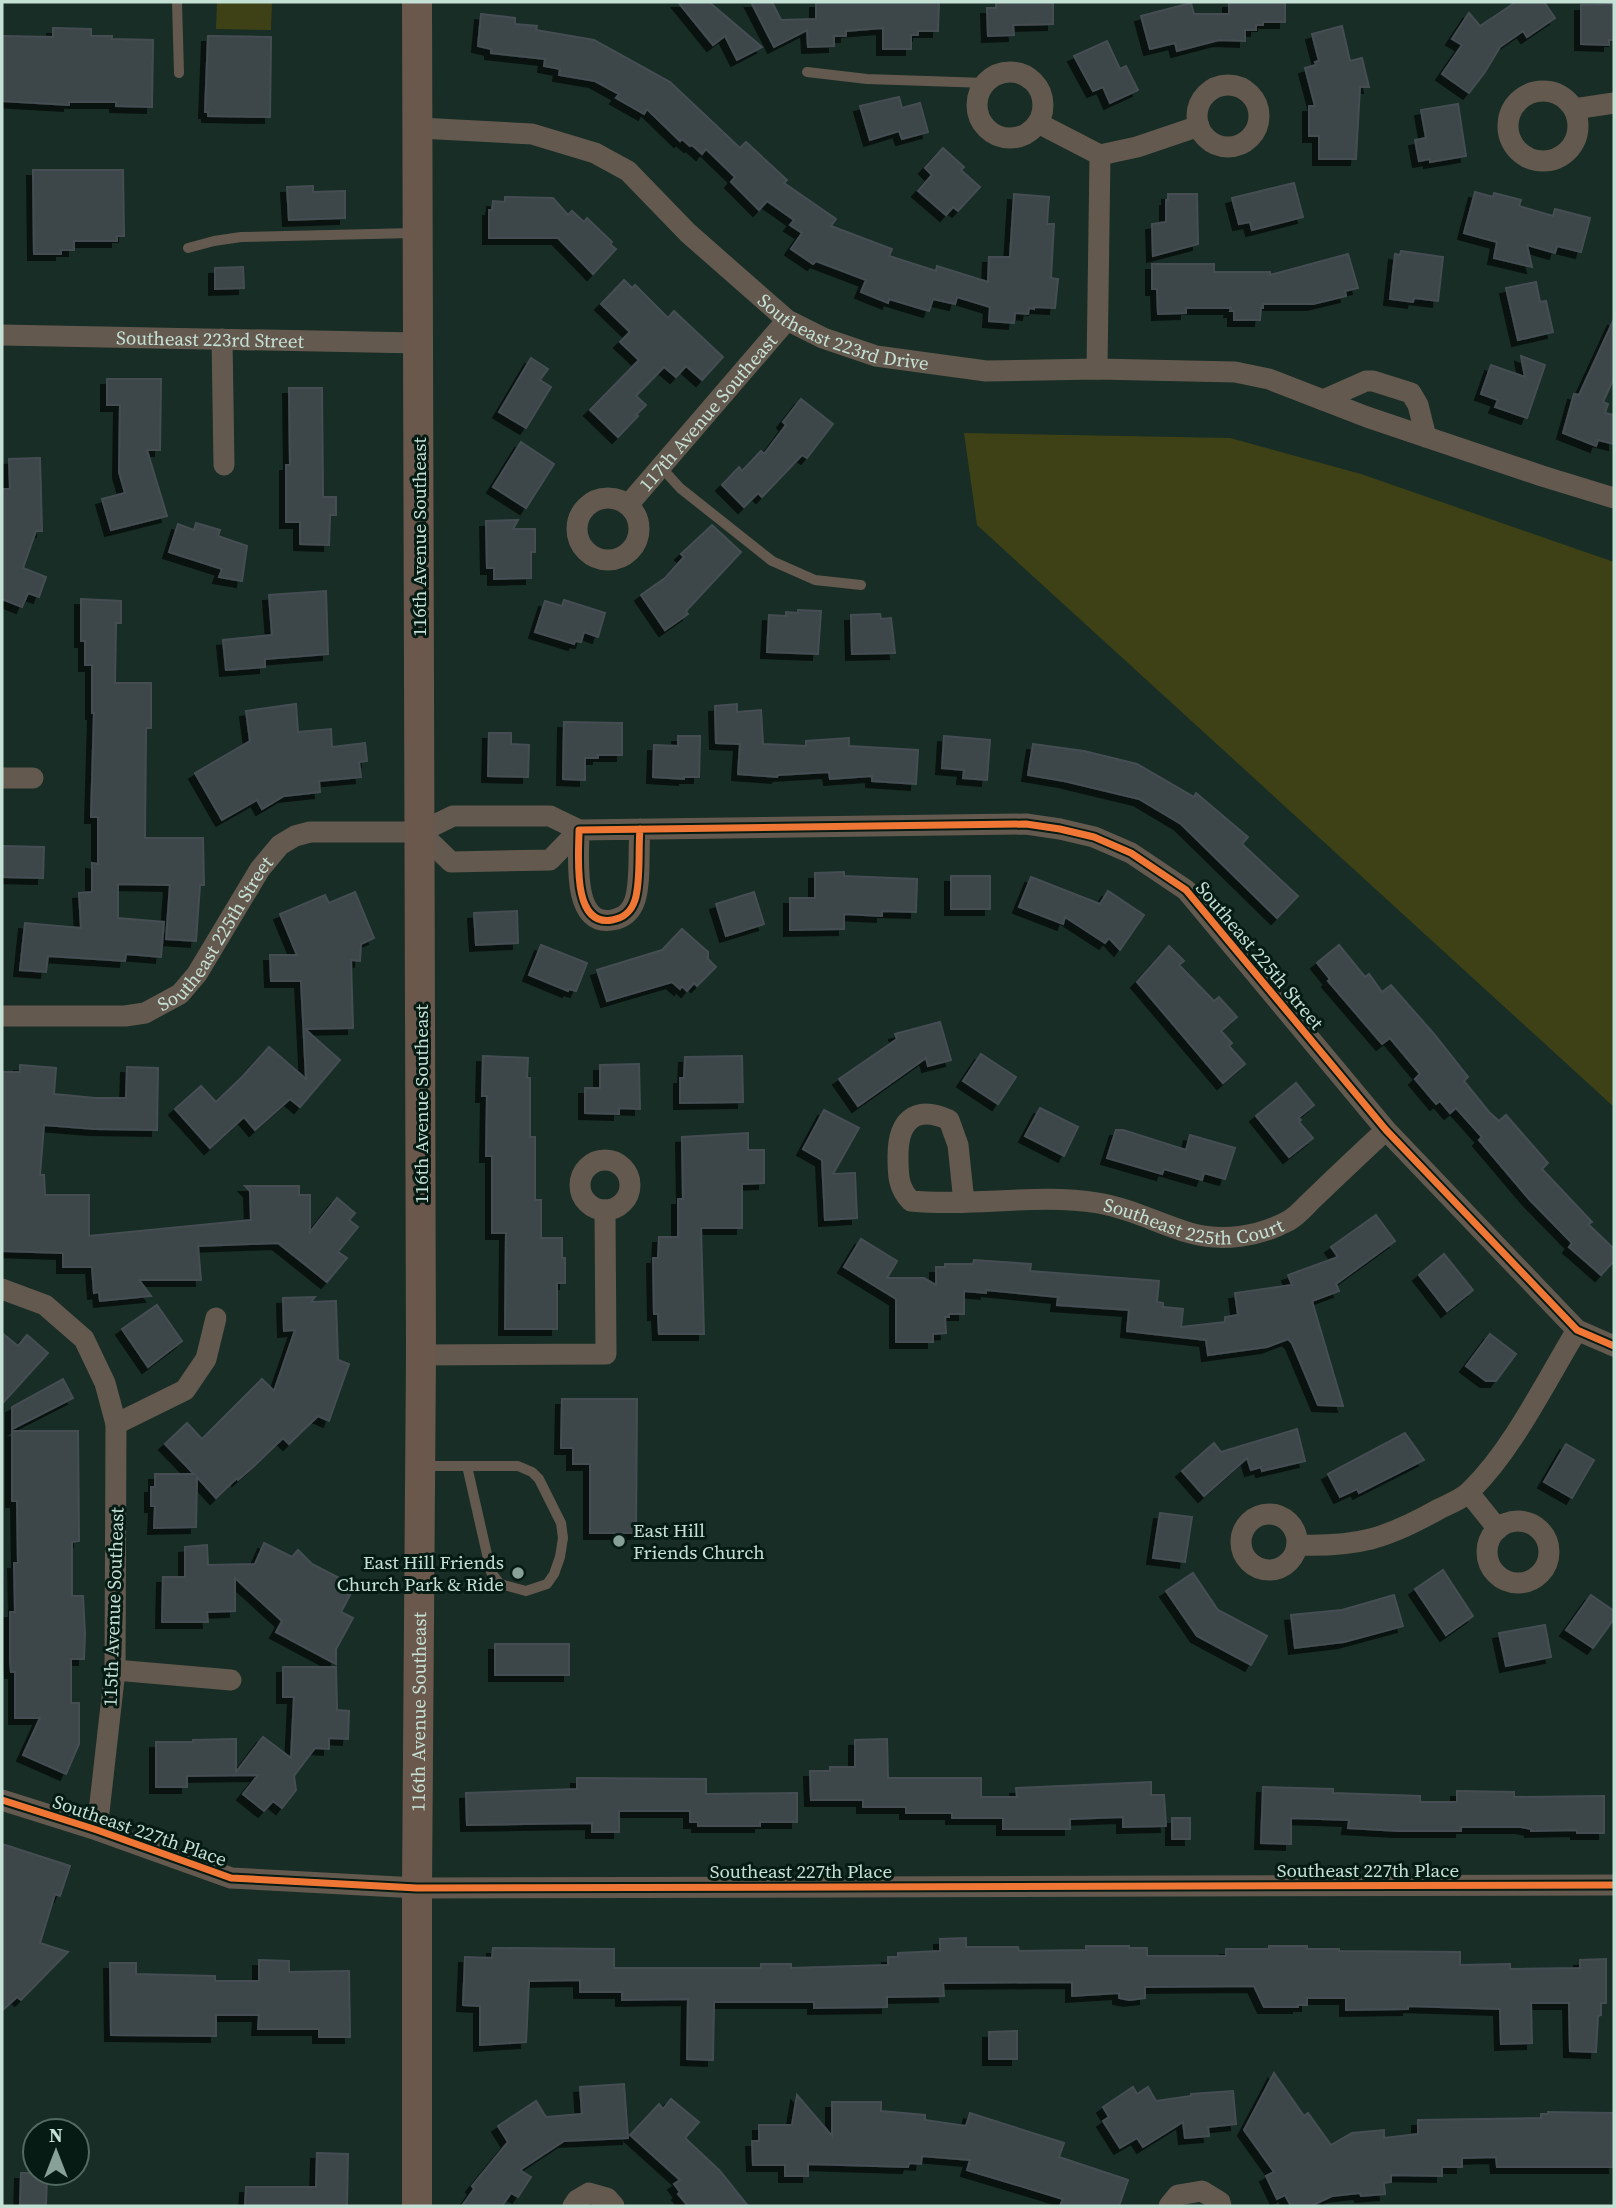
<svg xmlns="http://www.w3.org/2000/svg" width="1616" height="2208" viewBox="0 0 1616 2208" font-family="'Source Serif 4',serif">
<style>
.green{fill:#3e4115}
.building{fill:#3c464a;stroke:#454e53;stroke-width:2;filter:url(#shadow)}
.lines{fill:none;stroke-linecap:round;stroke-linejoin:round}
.lane{stroke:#64594e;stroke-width:10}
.street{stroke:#64594e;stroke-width:21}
.secondary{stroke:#69584b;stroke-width:30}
.cycleway-casing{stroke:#061b14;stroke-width:11}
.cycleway{stroke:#f07635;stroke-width:7}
.poi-dot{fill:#88a198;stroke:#061b14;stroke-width:2.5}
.labels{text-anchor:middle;stroke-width:6;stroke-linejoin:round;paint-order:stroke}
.street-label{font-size:19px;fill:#c5e0d5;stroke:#061b14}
.poi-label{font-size:19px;fill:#c5e0d5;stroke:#061b14;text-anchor:start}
</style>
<defs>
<filter id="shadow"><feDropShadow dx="-6" dy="6" stdDeviation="0" flood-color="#0009"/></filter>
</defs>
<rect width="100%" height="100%" fill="#172d26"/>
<g class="green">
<path d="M217,2H272L271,30L216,29Z"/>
<path d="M964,433L1230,438L1361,474L1614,562V1107L977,525Z"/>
</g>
<g class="building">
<path d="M678,2H709L762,47L737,60L725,36L713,45Z"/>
<path d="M751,2H772L781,20L816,19V2H939L938,31H918V35H911V49H883V28L846,31V36H834V46L808,47L807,30L774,47Z"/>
<path d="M996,2H1053V24L1013,25L1014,35L988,36L987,8H996Z"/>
<path d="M1229,2H1285V22H1263V25H1256V30H1245V41L1219,40L1177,51L1175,43L1150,49L1141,16L1191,3L1194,14H1229Z"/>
<path d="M1516,2H1544L1555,18L1527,37L1523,31L1500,47L1485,72L1469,93L1442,74L1462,45L1452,39L1469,13L1480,26Z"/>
<path d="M1614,4V40H1609V45L1581,44V5Z"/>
<path d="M481,14L515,18V24L537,26L536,30L594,40L670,82L740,148L746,142L787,180L784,183L836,219L831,226L892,249L889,256L936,271L937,266L988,282L989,257H1010L1014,194L1049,197L1047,224H1054L1051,278L1058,279L1055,308L1034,307V309L1029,308L1028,314L1015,313L1014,323L989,321L990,307L957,297L955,304L933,299L929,311L889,299L888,303L861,292L866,280L816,261L813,264L791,249L802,233L790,225L794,220L767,201L759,210L731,182L735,177L706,149L702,154L692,145L690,146L682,139L680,141L647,109L644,114L616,98L619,94L595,81L559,75L560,69L544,66L545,59L491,53V49L478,46Z"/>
<path d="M1342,26L1350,61L1362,58L1369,87H1360L1356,159H1319V136H1309V106H1315L1305,68L1316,65L1315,62L1319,61L1312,34Z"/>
<path d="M53,28L91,29V36H112V39L153,40L152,107L116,106V102H69V105L2,101V36L53,37Z"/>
<path d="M208,36L271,37L270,117L208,116V112H205Z"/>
<path d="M1107,41L1120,69L1126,66L1138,90L1110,103L1103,87L1093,91L1074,56Z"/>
<path d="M899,97L902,108L920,103L928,132L902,139L899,131L870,140L860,106Z"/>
<path d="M1458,104L1466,156L1430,162V159L1419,161L1415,140L1426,138L1421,110Z"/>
<path d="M943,148L964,167L961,170L980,187L958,211L953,207L946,215L918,191L932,175L925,168Z"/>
<path d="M33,170H123L124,236H117V241H74V250H61V254H34Z"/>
<path d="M1294,183L1303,217L1252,230L1250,222L1239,224L1232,198Z"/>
<path d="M313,186V192L345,191V218L289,220L287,187Z"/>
<path d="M1475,192L1493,197L1494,193L1521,200L1519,206L1553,216L1555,209L1590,218L1581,252L1557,246L1555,253L1527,245L1532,267L1494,258L1497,242L1464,233Z"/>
<path d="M1168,194H1197L1198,244L1153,256L1152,224L1166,222V200H1168Z"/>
<path d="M505,197L553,198L568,215L572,211L584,222L587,218L612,242L610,244L616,249L593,274L558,238H489V210H492L493,201L505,202Z"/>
<path d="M1401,251L1443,257L1438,301L1414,298L1413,302L1390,299L1395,254L1400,255Z"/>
<path d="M1348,254L1358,288L1345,291L1346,296L1313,304H1263V308H1261L1260,320H1234V311H1230L1231,308H1186V313L1158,314L1157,289H1152V264H1214V272H1270V275Z"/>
<path d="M243,267L244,288L215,289V268Z"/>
<path d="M624,280L632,288L635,285L668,318L674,311L723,357L702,380L686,366L676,377L664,367L636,396L646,405L636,415L638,416L618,437L590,410L639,360L620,342L630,332L601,304Z"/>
<path d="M1536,282L1540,302L1546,301L1553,332L1518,340L1506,288Z"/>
<path d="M1614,319V378L1603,402L1608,404L1605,413L1614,415V444L1598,440L1596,446L1563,433L1574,394L1579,395Z"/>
<path d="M1521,356L1545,365L1527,418L1495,407L1498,400L1481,394L1491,365L1525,377Z"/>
<path d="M531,358L548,369L540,380L551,387L526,428L499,412Z"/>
<path d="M107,379H161L160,450H147L167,516L111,530L102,499L125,493L119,472L120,405H107Z"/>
<path d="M289,388H322L323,497H336V515H330L329,545L300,544V522H286V465H290Z"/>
<path d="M801,399L833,424L807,458L802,455L762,497L758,493L744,507L722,485L739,467L742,471L761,451L764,454L786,425L783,422Z"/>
<path d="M521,442L554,464L526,508L493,487Z"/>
<path d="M40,458L42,531H36L23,568L46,577L39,597L28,593L22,607L2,599V489H10L9,459Z"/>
<path d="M518,520L513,529H535V552H531V578L494,579V568H487L486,521Z"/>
<path d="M196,523L220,530L218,536L247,546L242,581L219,577L222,569L169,552L178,524L194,530Z"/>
<path d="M712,525L741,552L686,611L688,614L665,630L641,595L665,578L684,557L681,554Z"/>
<path d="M326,591L328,654L265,659V667L226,670L223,640L272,635L269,595Z"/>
<path d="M81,599L121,601V623H116L115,683H151V728H146L145,838H203L204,885H200L196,941L166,939L170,885L118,884V918L164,922L161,957L126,954L125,961L48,956L46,972L20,970L25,923L81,928L79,893L92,892V863L98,864V817H91L94,713H92V665H85V641H81Z"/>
<path d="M564,600L605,613L598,637L584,632L581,642L575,641L574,644L535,632L545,601L562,606Z"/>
<path d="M798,610L821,611L818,654L767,652L769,615L786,616V612L798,613Z"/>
<path d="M880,614L881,619L891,618L895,653L852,654L851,615Z"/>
<path d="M296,704L298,732L331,729L332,747L365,743L367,761L359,762L361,777L319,781L320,792L284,796L262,809L257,800L222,820L195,773L250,741L246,711Z"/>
<path d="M737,704V712L761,710L763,744L806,746V741L849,738V746L918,750L916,784L872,781V776L830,779L829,772L778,775L777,777L738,774L740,744L716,743L715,706Z"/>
<path d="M564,722L622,723V755H598V758H585V780L563,779Z"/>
<path d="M489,733H511V744L529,745L528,777L488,776Z"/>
<path d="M678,736H700L699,777H684V779L653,777L654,745L678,746Z"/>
<path d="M944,736L990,740L987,780L963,778L964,770L942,768Z"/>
<path d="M1033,744L1084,751L1137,764L1194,797L1196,793L1248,837L1242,844L1298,896L1277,918L1181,824L1139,799L1064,781L1028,775Z"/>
<path d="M2,846L44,847L43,878L2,877Z"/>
<path d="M844,872V876L917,879L916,912L882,911V916L844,914V929L790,930V898H815V873Z"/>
<rect x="951" y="876" width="39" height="33"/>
<path d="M1031,877L1100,904L1108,891L1144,915L1120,950L1109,938L1105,943L1065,917L1063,924L1019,907Z"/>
<path d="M355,892L374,938L361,944L360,961L351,960L353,1028L305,1029L340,1060L300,1107L290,1099L255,1130L244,1117L210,1148L175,1109L201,1086L216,1102L242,1077L269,1047L306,1079L301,981H271L270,955H297L280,914L325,895L329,903Z"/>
<path d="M754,892L764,924L726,936L716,904Z"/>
<path d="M517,911L518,943L476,945L474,913Z"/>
<path d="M682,929L708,952V959L716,967L697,986L694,983L687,991L682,986L680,989L672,982L607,1001L597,970L662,950Z"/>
<path d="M541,945L587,963L576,991L569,989L568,991L529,975Z"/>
<path d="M1339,945L1365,977L1369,974L1382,992L1391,985L1434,1034L1468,1077L1464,1081L1489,1112L1499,1121L1506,1115L1548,1163L1542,1169L1592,1222L1588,1224L1614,1249V1261L1601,1275L1569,1247L1572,1243L1529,1199L1479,1140L1482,1137L1456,1108L1450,1113L1440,1101L1436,1104L1415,1079L1420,1074L1390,1038L1382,1044L1328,981L1330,979L1317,963Z"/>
<path d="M1169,946L1184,961L1179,965L1214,1001L1219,997L1237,1017L1221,1031L1232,1043L1229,1046L1245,1064L1223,1083L1137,982Z"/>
<path d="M940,1022L951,1060L928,1066L926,1058L858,1106L839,1079L897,1039L895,1034Z"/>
<path d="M981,1054L1016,1077L998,1104L963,1081Z"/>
<path d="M483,1056L528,1058L527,1078H530V1137H535V1200H541V1238H562V1258H565V1283H557V1329H505L506,1233H492V1156H486L487,1096H482Z"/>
<path d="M742,1056L743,1102L680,1103V1078H684L685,1057Z"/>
<path d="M639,1064L640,1109L619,1108V1114L585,1113V1088H600V1065Z"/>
<path d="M20,1065L56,1068L54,1094L95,1098H126L127,1067L158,1068L157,1130L95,1129L44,1125L40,1175H44L45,1195H89V1236L251,1220L250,1191L245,1186H299V1195H310V1232L337,1198L355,1213L349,1220L358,1227L338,1252L347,1258L327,1282L278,1243L198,1246L201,1280H139L151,1296L100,1301L99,1292L94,1293L92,1267H63V1253L2,1251V1072H20Z"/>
<path d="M1296,1083L1314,1105L1298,1118L1301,1120L1299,1122L1313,1138L1289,1157L1256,1116Z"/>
<path d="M1040,1108L1078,1127L1064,1156L1025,1136Z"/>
<path d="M824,1110L859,1128L833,1174L855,1173L857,1218L825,1220L822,1160L803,1149Z"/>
<path d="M1116,1130H1123L1186,1150L1190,1135L1235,1148L1225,1179L1204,1173L1202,1180L1164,1169L1162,1174L1107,1158Z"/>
<path d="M748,1133V1150H764V1183L742,1184V1228H701L704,1334H659L658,1314H654L653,1258H658L659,1237H678V1199H683L682,1137Z"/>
<path d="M1376,1215L1395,1241L1336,1284L1339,1291L1312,1301L1343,1406L1318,1405L1292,1343L1288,1339L1267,1347L1208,1355L1206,1340L1127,1331L1129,1310L1057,1305L1058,1297L986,1290V1293L964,1291V1314H949V1317H945L946,1333L933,1334V1342H896V1299L844,1267L861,1239L897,1261L887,1278H924L936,1285V1267H945V1264H973L974,1260L1031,1264L1030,1271L1159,1281L1157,1302L1163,1303V1307L1183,1309L1181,1327L1225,1322V1317L1238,1315L1235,1293L1292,1285L1288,1275L1338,1257L1331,1247Z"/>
<path d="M1444,1254L1473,1290L1447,1311L1419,1275Z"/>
<path d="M315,1297L311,1302L336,1301L338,1360L349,1364L329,1421L318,1416L289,1444L283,1438L253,1467L238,1480L237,1478L216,1498L197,1477L196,1527L154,1528L155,1506H151V1487H155V1474H194L165,1444L187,1423L202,1439L262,1379L274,1391L295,1330L284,1331L283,1298Z"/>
<path d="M157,1305L182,1341L148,1367L122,1329Z"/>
<path d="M2,1333L18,1346L27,1335L48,1353L2,1404Z"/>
<path d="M1490,1334L1516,1354L1496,1381H1486L1466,1366Z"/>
<path d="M63,1379L73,1398L12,1429V1407Z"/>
<path d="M562,1399H637L636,1533H590V1464H573V1448H561Z"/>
<path d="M1297,1429L1305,1461L1262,1471L1261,1467L1251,1470L1247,1458L1204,1496L1182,1471L1214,1443L1221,1452Z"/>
<path d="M12,1431H78L79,1541L72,1542V1596H83L85,1634L84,1659H71V1703H79V1744L66,1774L23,1755L40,1718H15V1672H11L10,1662V1612H15L14,1563H18L17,1501H12Z"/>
<path d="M1405,1433L1424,1460L1359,1493L1357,1489L1340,1497L1328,1474Z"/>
<path d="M1566,1444L1594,1460L1572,1498L1544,1482Z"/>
<path d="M1160,1513L1192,1517L1185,1562L1153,1558Z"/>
<path d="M264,1543L292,1557L298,1550L312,1564L343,1580L339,1589L350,1595L341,1612L353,1618L336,1649V1664L276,1632L282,1621L235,1578V1611L207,1612L208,1622H162L163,1577H185V1547L207,1545L208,1565L255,1564Z"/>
<path d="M1443,1570L1473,1616L1446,1635L1415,1589Z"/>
<path d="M1193,1573L1218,1610L1267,1636L1251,1665L1197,1636L1166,1591Z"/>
<path d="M1394,1595L1403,1626L1344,1642L1295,1648L1291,1615L1342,1610Z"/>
<path d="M1591,1595L1614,1611V1619L1593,1648L1566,1630Z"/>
<path d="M1545,1625L1551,1657L1506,1666L1499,1633Z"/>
<rect x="495" y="1644" width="74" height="31"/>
<path d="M283,1667H336L337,1710L349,1711L348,1739L329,1738V1749L315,1748L294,1776L296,1790L282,1808L273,1801L264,1811L243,1794L258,1775L187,1776V1787H156V1742H193V1740L236,1739V1772L263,1737L291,1758L294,1697H283Z"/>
<path d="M887,1739L888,1778H981V1797H1017L1016,1788L1151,1782V1795H1164L1166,1826L1123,1827V1817L1070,1819V1829H1003V1818H952V1813H906V1807H863V1800H811L810,1771H830V1767H855V1740Z"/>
<path d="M577,1778L706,1779V1794L797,1793V1822H760V1826H698V1822H690V1811H619V1832H592V1823L467,1825L466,1793L577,1789Z"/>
<path d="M1263,1787L1333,1789V1793L1420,1796V1802H1457V1791L1514,1792V1797L1604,1796V1833H1577V1830L1531,1831V1829L1521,1827H1461V1831H1399L1348,1828L1349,1820L1291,1818V1844L1261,1843Z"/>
<rect x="1172" y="1818" width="18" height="21"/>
<path d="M2,1844L70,1866L60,1896L55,1894L40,1943L68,1952L21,2000L17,1997L2,2011Z"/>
<path d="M966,1938V1947H1018L1019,1951L1086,1950V1946H1129V1948H1147V1956H1226V1949H1269V1946H1307V1949H1339V1951L1460,1952V1965L1510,1964V1969L1580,1968V1960L1606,1959V2003H1601V2015L1598,2016L1596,2052L1570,2051L1569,2003H1531L1532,2043L1501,2044L1500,2009L1408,2006V2009L1346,2010V1998H1307V2005H1298V2007H1264L1254,1986L1145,1987V1998L1129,2000L1119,1998V1993L1072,1996V1982L943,1983L944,1996L887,1997V2007L814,2008V2002H714L713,2060L687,2059L688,1999L622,2000V1992H580V1980L529,1981L526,2042L480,2045V2006L463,2005L465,1957L492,1958L493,1948L614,1949V1968H761V1964H791V1968L888,1965V1957H898V1953L940,1951V1939Z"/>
<path d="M259,1960L289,1961V1972L349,1971L350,2037H319V2029H258L259,2015H216V2036L111,2035L110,1963H136V1974L215,1976V1981H259Z"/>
<path d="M1017,2031V2059H989V2032Z"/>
<path d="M1274,2073L1304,2116L1308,2113L1331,2145L1352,2133L1384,2130V2138L1418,2134V2120L1541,2118V2114H1548V2112L1614,2113V2167H1497L1496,2157L1462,2158V2167H1442V2176L1391,2175V2182L1384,2183L1385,2194L1361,2196L1360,2193L1332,2196L1311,2206H1291L1285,2195L1277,2199L1266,2176L1274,2172L1244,2130Z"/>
<path d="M624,2084L628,2138L564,2141L520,2170L531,2177L518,2197L511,2193L502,2206H462L474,2189L472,2186L508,2142L498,2126L536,2101L546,2117L582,2114L580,2087Z"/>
<path d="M1133,2087L1137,2094L1148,2087L1156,2101L1191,2096V2094L1233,2091L1236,2124L1208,2127L1209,2136L1185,2138L1183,2122L1143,2147L1137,2138L1120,2148L1103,2121L1109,2117L1103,2107Z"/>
<path d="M797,2095L832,2136V2102H881V2111L925,2115V2120L966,2126L970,2113L1064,2143L1059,2157L1128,2180L1119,2206H1060L1063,2199L967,2170L970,2160L922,2156L921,2164L909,2163L908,2167L808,2164V2176H785V2165H753L752,2141H759V2125H792Z"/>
<path d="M671,2099L699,2122L685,2138L720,2171L748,2206H688L678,2194L680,2192L674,2184L680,2180L630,2135L659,2104L663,2109Z"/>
<path d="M317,2153L348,2154L347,2206H245L246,2187H316Z"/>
<path d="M21,2173H47L46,2206H20Z"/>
</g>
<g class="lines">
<g class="lane">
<path d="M177,2L179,73"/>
<path d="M807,72L867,79L986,83"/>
<path d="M188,248L214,241L241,237L414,233"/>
<path d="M661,467L680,488L772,561L815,580L861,585"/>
<path d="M423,1466H518L532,1472L539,1479L561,1523L563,1538L560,1557L554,1574L547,1584L526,1591L500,1584L491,1572L467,1466"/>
</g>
<g class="street">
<circle cx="1010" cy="105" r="33"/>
<circle cx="1228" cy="116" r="31"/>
<circle cx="1543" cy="126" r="35"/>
<path d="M1574,109L1614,103"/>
<path d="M1038,123L1100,155L1137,147L1199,126"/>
<path id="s1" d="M419,128L532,134L595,153L628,171L688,233L787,320L823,338L876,356L986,371L1097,369L1235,372L1269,379L1367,417L1542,476L1614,498"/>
<path id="s2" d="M2,335L418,343"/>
<path d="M222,339L224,465"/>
<path d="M1097,369L1100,155"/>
<path d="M1323,400L1366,381H1373L1411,393L1418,405L1426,437"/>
<circle cx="608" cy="529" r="31"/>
<path id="s3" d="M628,505L787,320"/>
<path d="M2,778H33"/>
<path d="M640,829C638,850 641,881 635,900C631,912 624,918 612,920C571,927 579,854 579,830L1026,824L1060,829L1094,837L1131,853L1186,890L1386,1130L1577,1330L1614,1346"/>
<path id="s4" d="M2,1016H125L145,1013L180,994L197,974L260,869L280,845L295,836L310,832H420L453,816H550L579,830L550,860L451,862L420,832"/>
<circle cx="605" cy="1185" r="25"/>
<path id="s5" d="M964,1202L958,1145L949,1120C914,1104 898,1122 898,1156C898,1175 898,1188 911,1201C974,1207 1037,1193 1098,1203C1130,1208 1159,1224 1190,1233C1222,1242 1258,1237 1288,1221C1298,1216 1307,1204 1316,1196C1339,1174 1362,1152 1386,1130"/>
<path d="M2,1289L45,1305L84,1339L105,1383L116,1424L115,1670L97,1830"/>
<path d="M421,1355L606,1354L605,1210"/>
<path d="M116,1424L185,1390L206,1359L216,1318"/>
<path d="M1469,1493L1498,1529"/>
<circle cx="1269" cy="1542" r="28"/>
<circle cx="1518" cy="1552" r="31"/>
<path d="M1297,1545C1357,1547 1386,1539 1439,1509C1449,1504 1463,1499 1471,1490C1513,1449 1546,1381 1577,1330"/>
<path d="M115,1670L231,1680"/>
<path d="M2,1800L97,1830L231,1878L417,1888L1614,1885"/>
<path d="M573,2206L577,2200L589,2193L607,2198L614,2206"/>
<path d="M1169,2206L1178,2195L1202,2191L1220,2202L1221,2206"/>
</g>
<path class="secondary" id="s6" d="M417,2206V1888L421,1355L417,2"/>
<g class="cycleway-casing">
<g id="cycleway">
<path d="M640,829C638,850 641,881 635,900C631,912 624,918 612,920C571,927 579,854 579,830L1026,824L1060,829L1094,837L1131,853L1186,890L1386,1130L1577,1330L1614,1346"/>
<path d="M2,1800L97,1830L231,1878L417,1888L1614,1885"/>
</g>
</g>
<use href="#cycleway" class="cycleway"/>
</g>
<g class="poi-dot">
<circle cx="619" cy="1541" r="7"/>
<circle cx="518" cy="1573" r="7"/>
</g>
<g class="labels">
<g class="street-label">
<text dy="7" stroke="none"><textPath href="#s1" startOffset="492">Southeast 223rd Drive</textPath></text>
<text dy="7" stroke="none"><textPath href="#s2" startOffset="208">Southeast 223rd Street</textPath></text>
<text dy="7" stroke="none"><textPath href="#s3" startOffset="122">117th Avenue Southeast</textPath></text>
<text transform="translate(419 537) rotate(-90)" y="7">116th Avenue Southeast</text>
<text dy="7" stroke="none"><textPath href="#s4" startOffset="252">Southeast 225th Street</textPath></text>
<text transform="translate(1260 955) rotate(50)" y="7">Southeast 225th Street</text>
<text transform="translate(421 1104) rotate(-90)" y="7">116th Avenue Southeast</text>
<text dy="7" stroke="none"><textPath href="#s5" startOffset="499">Southeast 225th Court</textPath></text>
<text transform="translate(113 1607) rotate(-88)" y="7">115th Avenue Southeast</text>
<text dy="7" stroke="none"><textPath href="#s6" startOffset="494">116th Avenue Southeast</textPath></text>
<text transform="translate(140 1830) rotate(19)" y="7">Southeast 227th Place</text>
<text x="1368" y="1877">Southeast 227th Place</text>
<text x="801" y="1878">Southeast 227th Place</text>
</g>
<g class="poi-label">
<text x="633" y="1537">East Hill<tspan x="633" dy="22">Friends Church</tspan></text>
<text x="504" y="1569" text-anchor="end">East Hill Friends<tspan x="504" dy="22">Church Park &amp; Ride</tspan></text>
</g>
</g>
<rect width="1616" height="2208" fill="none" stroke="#c5e0d5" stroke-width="7"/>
<g transform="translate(56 2152)"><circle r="33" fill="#061b14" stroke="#526a61" stroke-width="2"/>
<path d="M0-5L12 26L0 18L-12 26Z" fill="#88a198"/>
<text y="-10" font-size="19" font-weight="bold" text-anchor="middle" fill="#c5e0d5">N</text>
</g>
</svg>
